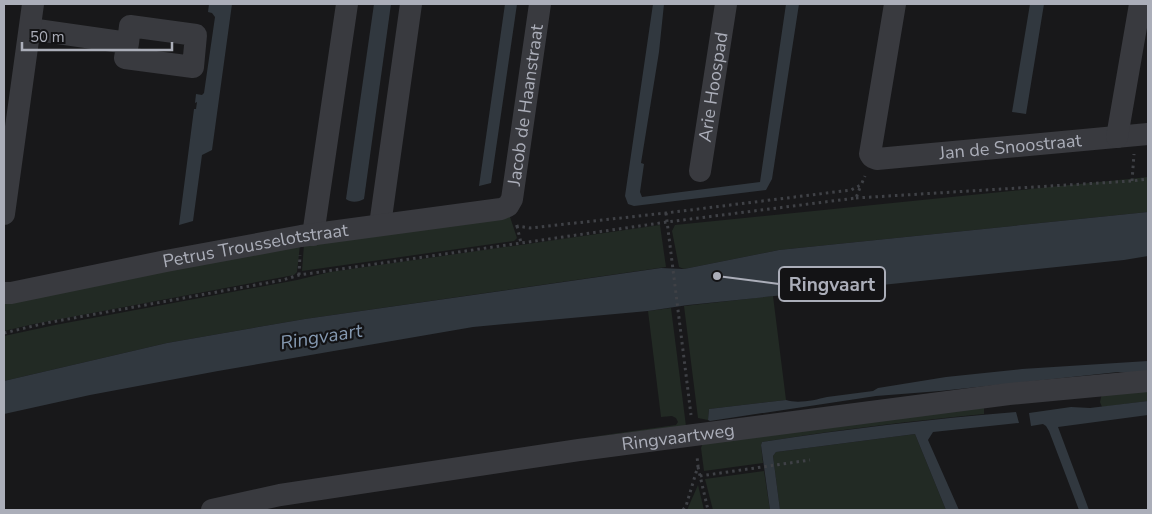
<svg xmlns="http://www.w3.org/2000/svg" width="1152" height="514" viewBox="0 0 1152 514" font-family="'Nunito Sans',sans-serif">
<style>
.green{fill:#222a24}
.water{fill:#31383f}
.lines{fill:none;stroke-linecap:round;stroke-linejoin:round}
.path{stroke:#3f4146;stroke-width:3;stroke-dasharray:2.5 4;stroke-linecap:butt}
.street{stroke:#393a3f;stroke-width:22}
.labels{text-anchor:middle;stroke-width:4.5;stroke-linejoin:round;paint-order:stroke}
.street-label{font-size:18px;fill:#abaeb9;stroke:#131315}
.water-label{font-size:19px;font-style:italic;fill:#8599b1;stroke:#131315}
.leader{fill:none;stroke:#abaeb9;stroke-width:2}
.callout-dot{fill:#abaeb9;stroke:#131315;stroke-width:2}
.callout{fill:#131315;stroke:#abaeb9;stroke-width:2}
.callout-label{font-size:19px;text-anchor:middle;font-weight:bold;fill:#abaeb9}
</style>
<rect width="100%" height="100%" fill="#18181a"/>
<g class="green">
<path d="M1148,177V212L779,250L684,269L679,267L672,231L675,225Z"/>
<path d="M509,214L517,238L514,241L302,271L304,244Z"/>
<path d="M660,225L666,267L305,319L167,343L4,381V336L55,325L297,280L330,272Z"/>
<path d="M300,245L297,272L294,275L103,311L34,324L4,331V303Z"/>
<path d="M773,296L786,400L709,409L708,420L698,418L684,306Z"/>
<path d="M671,308L686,426L590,437L676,425L678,422L676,418L672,416L661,417L648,311Z"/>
<path d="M1148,389V401L1102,407L1100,402L1102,393Z"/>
<path d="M984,404V414C910,421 836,430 762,442L761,445L763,463L704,471L701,448L704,440Z"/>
<path d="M915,434L946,510H780L773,456L776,452Z"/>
<path d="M764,471L770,510H713L705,479Z"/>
<path d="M698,485L704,510H687Z"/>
</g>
<g class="water">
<path d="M209,4H232L212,150L202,155L193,221L179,225L194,109H196L197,102L195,103L196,94L202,95L204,93L215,17L212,13L208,12Z"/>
<path d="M374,4H391L364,199C359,202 351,203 346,199Z"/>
<path d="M505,4H517L491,183L479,186Z"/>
<path d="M653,4H664L659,52L641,163L644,164L640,192L642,197L760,182L786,4H799L772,179L766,190L634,206L628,204L625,196Z"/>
<path d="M1030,4H1044L1026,114L1012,112Z"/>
<path d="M1148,212V256L1124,260L688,305L648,311L473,327L218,371L90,395L4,414V381L167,343L305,319L661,268L684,269L779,250Z"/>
<path d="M1148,361V371L1128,373L1118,372L940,391L876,396L710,421L708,420L709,409L786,400C798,404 815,400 827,397L873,391L878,388L946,377L1022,369Z"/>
<path d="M1148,401V415L1058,427L1089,510H1079L1049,431L1046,426L1043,424L1031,426L1029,413L1071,407L1090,408Z"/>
<path d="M1016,412L1019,423L933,432L928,440L959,510H946L915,434L776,452L773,456L780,510H770L761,445L762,442C846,429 931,419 1016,412Z"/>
</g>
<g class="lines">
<g class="path">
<path d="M1132,181L1134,154"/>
<path d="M856,198L1132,181L1148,179"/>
<path d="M666,213L691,415"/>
<path d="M517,225V226L530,228L666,213L851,190L861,185L865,176"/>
<path d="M517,226L521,243"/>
<path d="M299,275L300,255"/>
<path d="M4,333L46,323L283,280L299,275L667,222L856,198L861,185"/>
<path d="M698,467L708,510"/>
<path d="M700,476L810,460"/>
<path d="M683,510L686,506L698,466L697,456"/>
</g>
<g class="street">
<path id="s1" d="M895,4L870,154L872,157L877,159L1148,134"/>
<path d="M30,29L128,43L125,58L193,67L196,35L130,26L128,43"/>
<path d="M1117,137L1140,4"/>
<path id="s2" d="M700,171L726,4"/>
<path d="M4,214L33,4"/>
<path d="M380,225L411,4"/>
<path d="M313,235L347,4"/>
<path id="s3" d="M4,293H11L166,261L301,236L501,209L508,206L512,199L540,4"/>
<path id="s4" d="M212,510L280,495L579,450L1009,394L1148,381"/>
</g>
</g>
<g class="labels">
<g class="street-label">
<text dy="6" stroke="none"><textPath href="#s2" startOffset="85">Arie Hoospad</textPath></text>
<text dy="6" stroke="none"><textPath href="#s3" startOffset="615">Jacob de Haanstraat</textPath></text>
<text dy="6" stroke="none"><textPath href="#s1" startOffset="295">Jan de Snoostraat</textPath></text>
<text dy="6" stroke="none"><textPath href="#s3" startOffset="256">Petrus Trousselotstraat</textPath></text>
<text dy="6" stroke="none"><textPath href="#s4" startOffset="472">Ringvaartweg</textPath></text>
</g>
<g class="water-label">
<text transform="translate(321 336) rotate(-9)" y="7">Ringvaart</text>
</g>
</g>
<path class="leader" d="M717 276L779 284"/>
<circle class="callout-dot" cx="717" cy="276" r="5"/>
<rect class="callout" x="779" y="267" width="106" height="34" rx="5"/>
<g class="callout-label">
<text x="832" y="291">Ringvaart</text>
</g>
<rect width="1152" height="514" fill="none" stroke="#abaeb9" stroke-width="10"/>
<path d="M22 42v8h150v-8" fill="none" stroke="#abaeb9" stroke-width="2.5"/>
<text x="30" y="42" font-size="15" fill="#abaeb9" stroke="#131315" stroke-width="4" paint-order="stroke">50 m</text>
</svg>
